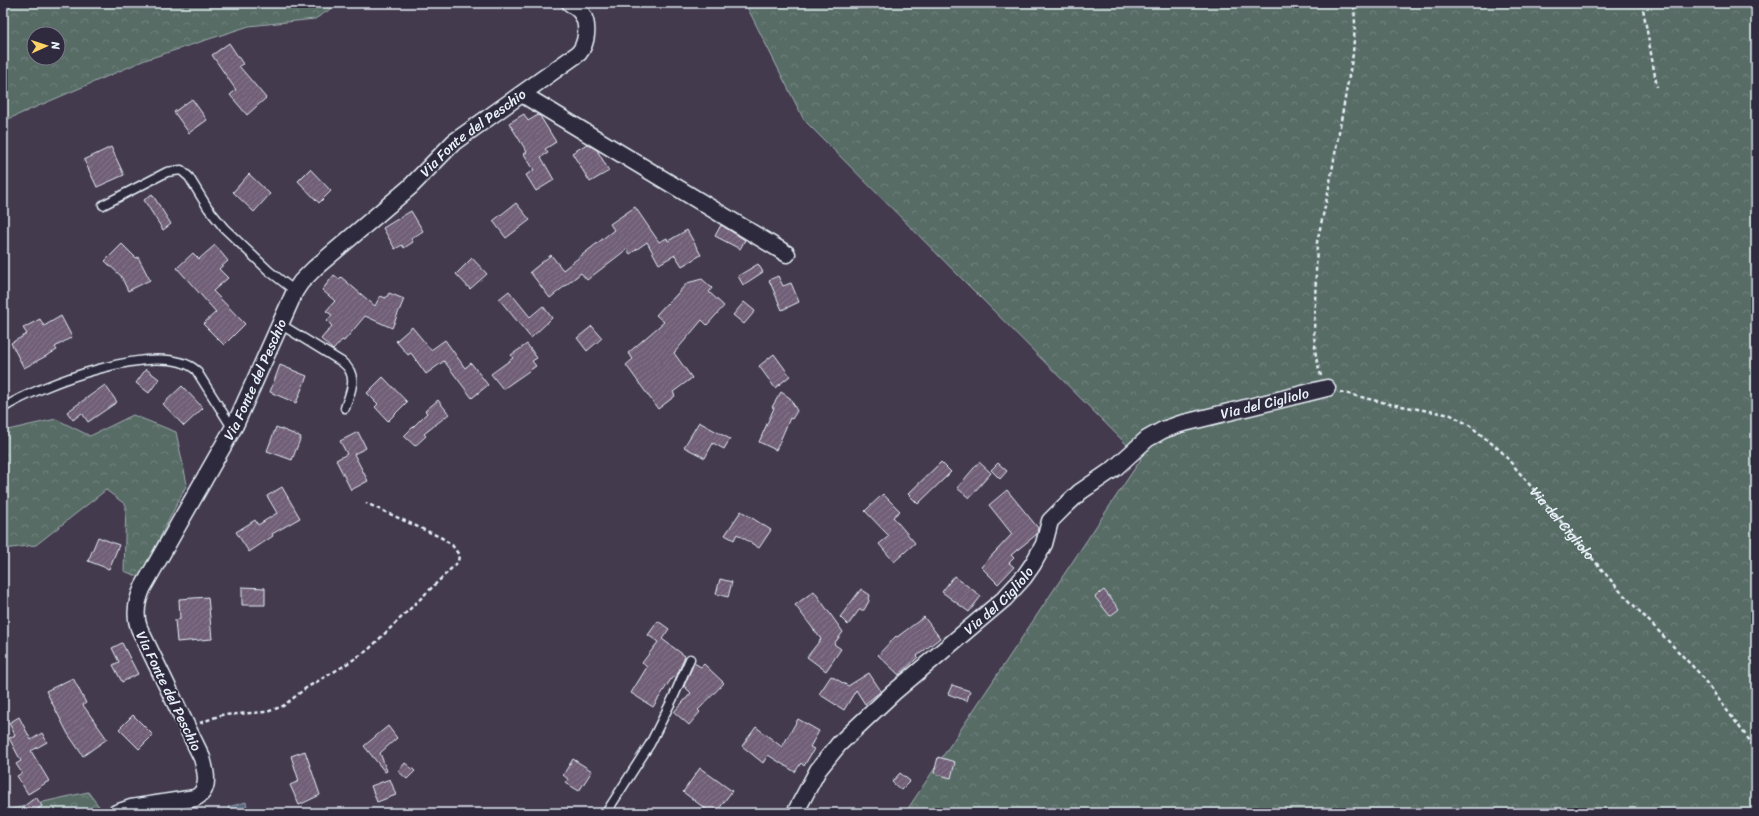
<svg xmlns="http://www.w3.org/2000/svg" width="1759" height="816" viewBox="0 0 1759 816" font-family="Sriracha,sans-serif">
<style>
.forest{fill:url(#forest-crowns);stroke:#a0aeaf;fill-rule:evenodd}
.water{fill:#5a677e;stroke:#939eaf}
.building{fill:url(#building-hatch);stroke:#e8f1f8}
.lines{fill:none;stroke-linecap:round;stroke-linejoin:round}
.lane-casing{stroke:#e8f1f8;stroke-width:11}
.street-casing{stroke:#e8f1f8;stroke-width:19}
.path{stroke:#e8f1f8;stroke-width:2.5;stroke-dasharray:4 3;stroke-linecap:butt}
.lane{stroke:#2f2a3d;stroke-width:8}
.street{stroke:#2f2a3d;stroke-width:16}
.labels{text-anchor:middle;stroke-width:4;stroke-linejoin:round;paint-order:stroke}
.street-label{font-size:14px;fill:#e8f1f8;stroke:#2f2a3d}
</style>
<defs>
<pattern id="forest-crowns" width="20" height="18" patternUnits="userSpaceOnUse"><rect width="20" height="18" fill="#586c66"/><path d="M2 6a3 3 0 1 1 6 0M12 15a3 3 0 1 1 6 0" fill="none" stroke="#70817d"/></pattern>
<pattern id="building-hatch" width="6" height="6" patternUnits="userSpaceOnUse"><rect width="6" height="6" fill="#715e77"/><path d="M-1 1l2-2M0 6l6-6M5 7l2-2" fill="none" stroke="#85768b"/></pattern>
</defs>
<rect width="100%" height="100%" fill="#433a4e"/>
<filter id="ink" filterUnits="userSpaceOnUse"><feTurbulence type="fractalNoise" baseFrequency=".025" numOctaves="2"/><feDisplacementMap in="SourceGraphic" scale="8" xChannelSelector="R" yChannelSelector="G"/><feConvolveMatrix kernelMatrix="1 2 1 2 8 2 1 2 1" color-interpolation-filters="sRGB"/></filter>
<g filter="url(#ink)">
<g class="forest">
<path d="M3,3H340L315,19L249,26L145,60L6,120L3,124ZM34,34H58V58H34Z"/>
<path d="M745,3H1756V813H905L1141,459L804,120Z"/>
<path d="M133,415L176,432L187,484L140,577L124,571L126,505L106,490L36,545L3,549V431L56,419L90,436Z"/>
<path d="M88,792L101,809L93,813H3V811Z"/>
</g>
<path class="water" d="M246,802L248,812L229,813L228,807Z"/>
<g class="building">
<path d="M229,43L243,64L239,66L266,98L247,115L230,95L236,90L212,55Z"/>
<path d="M192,99L207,120L189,133L174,112Z"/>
<path d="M524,114L528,121L538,115L540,116L556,142L545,149L548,153L541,157L554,180L536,191L526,175L534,170L524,154L527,152L509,123Z"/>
<path d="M587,144L597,150L609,171L590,182L572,153Z"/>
<path d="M111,147L124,175L97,187L84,160Z"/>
<path d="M310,169L331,191L319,203L298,181Z"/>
<path d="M249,174L270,194L254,212L233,192Z"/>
<path d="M152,194L171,224L163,230L144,200Z"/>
<path d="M516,203L530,220L506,238L493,221Z"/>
<path d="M635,207L659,242L667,238L668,241L687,230L701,255L682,266L675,255L659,264L647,242L630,254L627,249L587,280L581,273L550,298L530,272L551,255L563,270L614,230L610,224Z"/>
<path d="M411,211L423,231L411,239L413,242L404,248L402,245L395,249L383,228Z"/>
<path d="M721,225L745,240L740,249L715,236Z"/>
<path d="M122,244L136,258L138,257L150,280L128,291L121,276L105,261Z"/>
<path d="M215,245L228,261L219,269L228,278L213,291L245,324L224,345L203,324L216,312L177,268L193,253L199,259Z"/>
<path d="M472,258L487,274L470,289L456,274Z"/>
<path d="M758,264L763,272L743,285L738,276Z"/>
<path d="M334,275L339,279L341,277L375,306L380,296L386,298L389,293L404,299L392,328L365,316L344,341L342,340L333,350L321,339L332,326L327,321L332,315L326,311L335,301L322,290Z"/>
<path d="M778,276L783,286L791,283L799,302L782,310L769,280Z"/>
<path d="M702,279L712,288L709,292L724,306L707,325L702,320L674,353L692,378L673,392L675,396L658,409L626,365L633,359L628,353L664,322L656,315L667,303L668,304L687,283Z"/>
<path d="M509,291L530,317L543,306L552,318L531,338L499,299Z"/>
<path d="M744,302L755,311L744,324L733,315Z"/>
<path d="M61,316L72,337L55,347L57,350L24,368L11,343L27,334L23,328L40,319L44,326Z"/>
<path d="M592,326L602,338L587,351L577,338Z"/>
<path d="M412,327L431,350L445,340L465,368L471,363L488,385L472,398L444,361L426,374L411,353L408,355L396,341Z"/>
<path d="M527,344L537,358L532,361L536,366L503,389L491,374L513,358L511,355Z"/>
<path d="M774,354L790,376L775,388L759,366Z"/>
<path d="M280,365L307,376L296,403L270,392Z"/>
<path d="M146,369L159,379L149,393L136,383Z"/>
<path d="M383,377L407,402L388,421L375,407L378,404L367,393Z"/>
<path d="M105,385L117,402L88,422L82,413L73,420L67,412Z"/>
<path d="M182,386L203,408L184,426L163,404Z"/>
<path d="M781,392L790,398L797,411L792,419L790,418L776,450L759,442L774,408L772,407Z"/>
<path d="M438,400L449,414L424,434L426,436L415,446L404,436L427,413L425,411Z"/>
<path d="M699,422L730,439L724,449L713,443L705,458L684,447Z"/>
<path d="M276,427L301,437L292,460L267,451Z"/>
<path d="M358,432L366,448L354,454L368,481L351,490L336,460L347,454L340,441Z"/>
<path d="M941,462L951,472L918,504L908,494Z"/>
<path d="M979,462L991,473L969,498L957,488Z"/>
<path d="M998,463L1007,471L1000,479L991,470Z"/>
<path d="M282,487L300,518L272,534L273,536L249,552L236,532L255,520L258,525L277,513L267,496Z"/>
<path d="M1007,490L1038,528L1037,534L1011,555L1014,558L1009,563L1014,567L998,584L981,567L1012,534L989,505Z"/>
<path d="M883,494L900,511L893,517L915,543L894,562L879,544L889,536L865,511Z"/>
<path d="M741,511L771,530L759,548L737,534L734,540L725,535Z"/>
<path d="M98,537L119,545L109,569L88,561Z"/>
<path d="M954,576L981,596L969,612L942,592Z"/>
<path d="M720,579L732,582L728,597L716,594Z"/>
<path d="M242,587L265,588V605H242Z"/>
<path d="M861,589L870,595L868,598L869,601L864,610H859L848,625L840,617Z"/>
<path d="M1104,590L1119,609L1110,616L1095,597Z"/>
<path d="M814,591L843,632L834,644L841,649L826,671L807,657L821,639L795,605Z"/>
<path d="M208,597L212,639L177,642L175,620L180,619L179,599Z"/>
<path d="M924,617L940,638L917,656L918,657L899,675L878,655L896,636L897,637Z"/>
<path d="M658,621L669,629L662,639L685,656L676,678L673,676L653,707L631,693L647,667L642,663L658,642L648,635Z"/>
<path d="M122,643L138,674L122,682L113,665L119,662L112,648Z"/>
<path d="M694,663L701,667L704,664L724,683L698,710L700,712L689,725L674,712L691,693L684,686Z"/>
<path d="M869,673L881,691L865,704L856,690L844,710L819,694L831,676L848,686Z"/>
<path d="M73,678L86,703L83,705L107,739L83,756L68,734L46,691Z"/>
<path d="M952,685L970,691L967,701L948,694Z"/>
<path d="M133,715L153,735L139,749L119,729Z"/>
<path d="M19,717L31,740L42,733L47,742L31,751L49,781L28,794L17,776L22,773L16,764L21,761L9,738L15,735L9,723Z"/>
<path d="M798,719L819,731L810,747L814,749L804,766L801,763L795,772L768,755L763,763L742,746L756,727L782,747Z"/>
<path d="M388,726L397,738L380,753L387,771L385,772L364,746Z"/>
<path d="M305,751L320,795L299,805L290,785L299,781L291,756Z"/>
<path d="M938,757L955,762L951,778L934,773Z"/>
<path d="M573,759L592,771L579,791L566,783L568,779L563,775Z"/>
<path d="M405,763L415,771L407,779L398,771Z"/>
<path d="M700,768L732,791L716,813H711L683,792Z"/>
<path d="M900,773L910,781L901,790L892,782Z"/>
<path d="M390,779L396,795L377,802L371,786Z"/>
<path d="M36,797L42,806L33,813H28L23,807Z"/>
</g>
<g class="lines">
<g class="lane-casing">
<g id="lane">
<path d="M103,205L167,172L181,170L189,177L208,208L224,228L269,271L295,291"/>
<path d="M280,324L342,362C359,375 351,391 345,408"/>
<path d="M3,408C39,385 160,339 196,370L233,429"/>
<path d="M606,813L650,744L673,698L690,659"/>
</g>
</g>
<g class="street-casing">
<g id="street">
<path d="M522,94L787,254"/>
<path id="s2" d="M116,813L131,808L195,798C211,790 206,772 202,758L139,628C134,614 137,600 143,587L235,425L295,291L301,282L315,268L410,187L454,142L579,53C587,43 589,25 582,14C579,9 574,6 570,3"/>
<path id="s3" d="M795,813L818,770L839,744L893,693L1004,599L1024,577L1033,564L1044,544L1050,521L1063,508L1080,492L1115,468L1147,439L1163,430L1180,424L1327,388"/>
</g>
</g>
<g class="path">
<path d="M1642,3L1657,87"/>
<path d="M1321,376L1316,358L1314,333L1317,242L1328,193L1353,54L1355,24L1354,3"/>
<path id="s1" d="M1340,392L1390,404L1451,415L1469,425L1501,451L1620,591L1699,673L1756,749"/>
<path d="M200,723L221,715L267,712L283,706L306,688L342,667L368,650L458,562L459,555L452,545L442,538L366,503"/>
</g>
<use href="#lane" class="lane"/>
<use href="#street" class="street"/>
</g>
</g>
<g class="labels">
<g class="street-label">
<text dy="5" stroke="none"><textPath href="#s2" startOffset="884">Via Fonte del Peschio</textPath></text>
<text dy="5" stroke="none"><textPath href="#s2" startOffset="548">Via Fonte del Peschio</textPath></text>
<text dy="5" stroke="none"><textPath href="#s3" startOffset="645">Via del Cigliolo</textPath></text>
<text dy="5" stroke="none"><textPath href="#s1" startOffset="270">Via del Cigliolo</textPath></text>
<text dy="5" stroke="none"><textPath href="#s3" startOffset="297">Via del Cigliolo</textPath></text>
<text transform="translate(169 691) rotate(64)" y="5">Via Fonte del Peschio</text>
</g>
</g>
<rect width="1759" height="816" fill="none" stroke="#2f2a3d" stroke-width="16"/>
<rect x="8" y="8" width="1743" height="800" fill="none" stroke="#e8f1f8" stroke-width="1.5" filter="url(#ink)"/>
<g transform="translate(46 46) rotate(87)"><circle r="19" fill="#2f2a3d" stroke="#797a88"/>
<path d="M0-3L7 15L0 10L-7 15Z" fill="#ffd166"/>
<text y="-6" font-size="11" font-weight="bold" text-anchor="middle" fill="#e8f1f8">N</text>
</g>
</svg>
